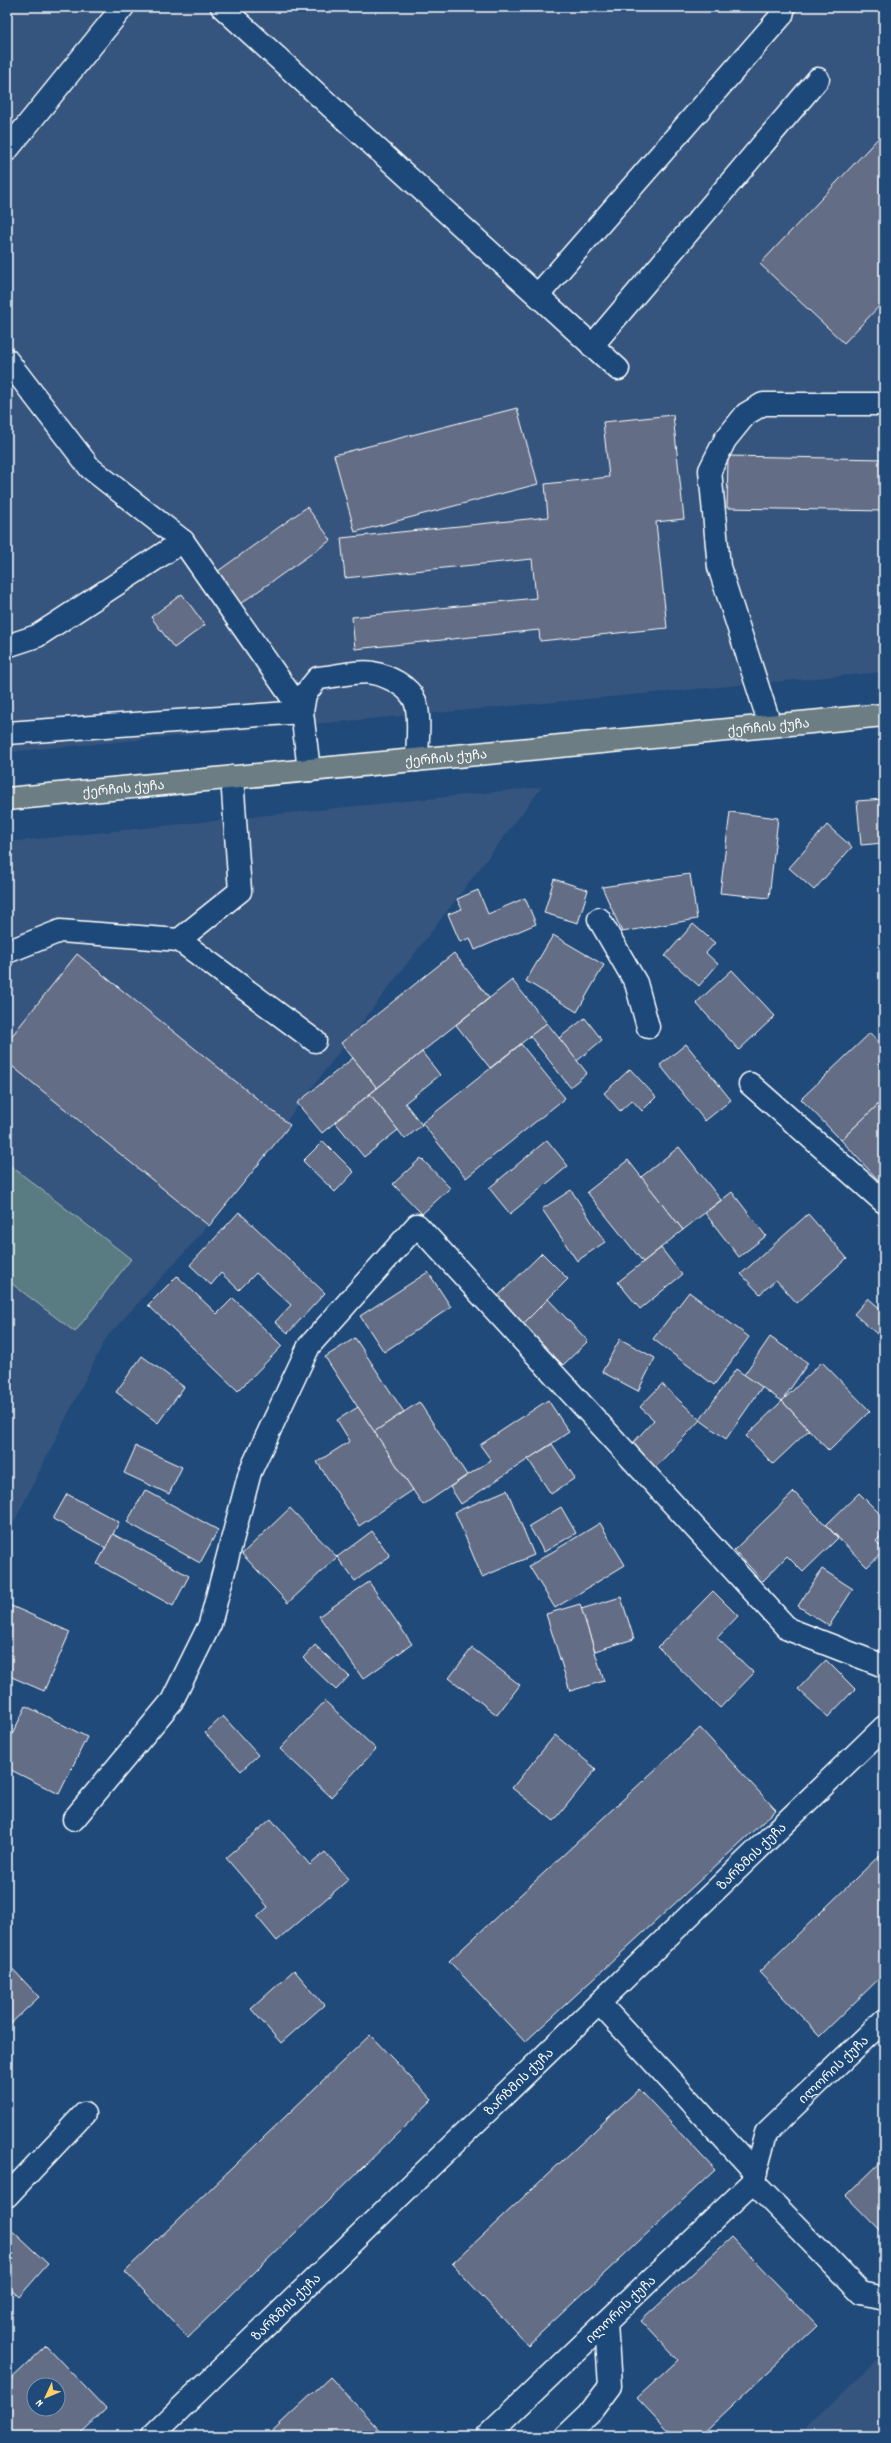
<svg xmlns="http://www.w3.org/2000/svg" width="891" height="2443" viewBox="0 0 891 2443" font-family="Dekko,'Noto Sans Georgian',sans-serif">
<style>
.built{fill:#34547e}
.green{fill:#587c81;stroke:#acbec0}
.building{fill:#646d86;stroke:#fff;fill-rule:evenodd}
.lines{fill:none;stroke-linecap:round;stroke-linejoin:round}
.minor-casing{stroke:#fff;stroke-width:25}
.major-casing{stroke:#fff;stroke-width:25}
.minor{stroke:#1f4a7a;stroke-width:22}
.major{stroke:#6c7e84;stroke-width:22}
.labels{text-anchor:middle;stroke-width:3;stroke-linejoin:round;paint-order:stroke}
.street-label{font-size:13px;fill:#fff;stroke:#1f4a7a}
</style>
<rect width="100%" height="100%" fill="#1f4a7a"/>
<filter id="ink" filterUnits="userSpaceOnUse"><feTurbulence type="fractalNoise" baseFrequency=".025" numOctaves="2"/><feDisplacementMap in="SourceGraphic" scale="8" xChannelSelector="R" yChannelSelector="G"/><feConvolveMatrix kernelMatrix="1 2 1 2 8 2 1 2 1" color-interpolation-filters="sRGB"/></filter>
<g filter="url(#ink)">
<g class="built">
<path d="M7,7H884V672L7,752Z"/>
<path d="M542,787L194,1242L106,1338L7,1536V842Z"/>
<path d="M884,2353V2436H799Z"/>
</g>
<path class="green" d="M7,1163L131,1259L75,1332L7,1280Z"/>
<g class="building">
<path d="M884,132V301L844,343L760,264Z"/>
<path d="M517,408L538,484L355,532L334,455Z"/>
<path d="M673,415L684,519L656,522L667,628L540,641L539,630L355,649L352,617L536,598L532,559L345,578L341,538L548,517L545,484L609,477L603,422Z"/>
<path d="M728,456L884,459V511L727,508Z"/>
<path d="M307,507L331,540L237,606L214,574Z"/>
<path d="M182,594L205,625L174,648L151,617Z"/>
<path d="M884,799V843L861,845L857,801Z"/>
<path d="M730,812L778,818L769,898L720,893Z"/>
<path d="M827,825L852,847L814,890L789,868Z"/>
<path d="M690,874L697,919L622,932L602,887Z"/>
<path d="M554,879L588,890L578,923L544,913Z"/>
<path d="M478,890L488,914L525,898L536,924L475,950L470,938L460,942L448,914L462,909L457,899Z"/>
<path d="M693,924L715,943L706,953L718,964L699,986L665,956Z"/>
<path d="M553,935L604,965L577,1012L526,981Z"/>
<path d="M454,953L489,998L377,1088L341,1043Z"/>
<path d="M77,954L290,1125L209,1226L7,1062V1042Z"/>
<path d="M732,970L775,1016L739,1050L696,1003Z"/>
<path d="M512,980L547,1023L490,1068L456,1025Z"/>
<path d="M585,1018L602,1040L577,1061L559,1038Z"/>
<path d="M547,1023L587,1073L570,1087L530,1036Z"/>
<path d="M870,1033L884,1048V1099L841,1140L801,1099Z"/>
<path d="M521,1044L565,1098L466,1178L422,1123Z"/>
<path d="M686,1044L731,1100L705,1121L660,1065Z"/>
<path d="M422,1052L440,1075L405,1103L422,1125L405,1139L370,1094Z"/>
<path d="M353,1058L377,1088L322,1133L297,1103Z"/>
<path d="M630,1069L656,1097L642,1111L632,1100L620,1111L604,1093Z"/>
<path d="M370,1094L398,1130L364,1157L335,1122Z"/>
<path d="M884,1099V1184L883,1185L841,1140Z"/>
<path d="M547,1140L568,1166L510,1214L489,1188Z"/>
<path d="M323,1141L354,1172L335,1192L303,1161Z"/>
<path d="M679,1147L721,1200L683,1230L641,1177Z"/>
<path d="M421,1158L450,1188L422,1214L393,1184Z"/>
<path d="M628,1160L683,1230L643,1262L587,1192Z"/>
<path d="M571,1190L605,1242L577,1261L542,1209Z"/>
<path d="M732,1192L766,1236L739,1257L705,1213Z"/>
<path d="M239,1212L325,1293L288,1333L275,1322L291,1305L256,1273L239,1290L221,1273L211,1285L190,1265Z"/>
<path d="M808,1214L847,1258L797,1303L776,1280L760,1294L741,1274Z"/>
<path d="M661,1248L682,1275L640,1309L618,1282Z"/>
<path d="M542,1253L568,1279L523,1324L497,1297Z"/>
<path d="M428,1272L451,1307L384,1352L360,1316Z"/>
<path d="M177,1276L217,1314L233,1298L282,1346L238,1391L148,1305Z"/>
<path d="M689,1292L749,1337L714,1385L653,1339Z"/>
<path d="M868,1298L884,1312V1340L854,1314Z"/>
<path d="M548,1299L588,1341L563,1365L523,1324Z"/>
<path d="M770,1337L808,1363L782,1401L744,1375Z"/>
<path d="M355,1338L404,1412L374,1432L325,1357Z"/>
<path d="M620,1339L655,1358L638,1391L602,1372Z"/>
<path d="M142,1356L184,1387L158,1423L116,1392Z"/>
<path d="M822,1362L870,1411L829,1451L782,1401Z"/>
<path d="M736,1369L762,1387L726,1439L700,1420Z"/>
<path d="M662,1384L700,1420L654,1469L630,1446L654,1420L640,1407Z"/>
<path d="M548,1400L569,1432L461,1504L450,1487L491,1460L480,1445Z"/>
<path d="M782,1401L809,1430L773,1464L746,1436Z"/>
<path d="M419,1402L467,1475L423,1505L374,1432Z"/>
<path d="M358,1407L413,1490L359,1526L317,1462L350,1441L337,1420Z"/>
<path d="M552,1444L575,1478L551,1494L528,1459Z"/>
<path d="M136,1446L182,1467L169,1494L124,1473Z"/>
<path d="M145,1490L218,1530L200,1563L127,1522Z"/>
<path d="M507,1490L534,1555L482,1577L455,1512Z"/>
<path d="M794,1492L838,1538L803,1572L787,1556L763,1581L734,1550Z"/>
<path d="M859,1493L884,1518V1534L876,1541L884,1551L867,1567L826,1525Z"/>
<path d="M67,1494L119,1522L106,1548L53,1519Z"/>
<path d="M561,1507L576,1533L544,1552L529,1526Z"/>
<path d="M290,1508L337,1557L288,1603L242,1554Z"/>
<path d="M600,1523L625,1565L555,1608L529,1566Z"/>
<path d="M372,1531L390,1556L355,1581L337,1557Z"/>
<path d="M113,1534L189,1576L173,1606L97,1564Z"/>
<path d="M822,1569L853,1589L829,1626L798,1606Z"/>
<path d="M369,1582L412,1644L363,1679L319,1616Z"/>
<path d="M713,1591L738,1616L717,1638L754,1673L720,1708L658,1647Z"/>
<path d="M621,1597L634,1639L595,1651L581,1609Z"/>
<path d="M7,1604L70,1632L44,1691L7,1675Z"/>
<path d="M580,1604L604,1681L570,1691L546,1614Z"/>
<path d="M315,1645L349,1676L336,1690L303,1658Z"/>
<path d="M472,1648L520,1685L497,1715L449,1678Z"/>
<path d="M826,1660L855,1689L828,1717L798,1689Z"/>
<path d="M325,1701L376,1749L331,1797L280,1749Z"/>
<path d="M26,1706L87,1737L59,1794L7,1768V1745Z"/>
<path d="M223,1716L258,1755L241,1771L205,1733Z"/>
<path d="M700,1728L776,1810L525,2042L449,1961Z"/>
<path d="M555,1735L596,1769L554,1821L512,1788Z"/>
<path d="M271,1819L310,1865L325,1852L349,1879L277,1941L257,1917L268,1907L226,1858Z"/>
<path d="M884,1851V1974L820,2036L759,1972Z"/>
<path d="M7,1963L39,1997L7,2027Z"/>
<path d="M294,1970L324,2005L281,2043L251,2009Z"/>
<path d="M370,2035L432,2100L188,2337L125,2271Z"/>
<path d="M639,2089L715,2170L528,2345L452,2264Z"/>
<path d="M884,2159V2235L846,2196Z"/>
<path d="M7,2226L48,2264L19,2297L7,2286Z"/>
<path d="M732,2237L817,2326L700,2436H673L637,2398L678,2360L641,2321Z"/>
<path d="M7,2286L12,2291L7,2297Z"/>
<path d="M46,2346L106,2409L78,2436H7V2383ZM34,2385H58V2409H34Z"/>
<path d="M330,2377L385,2436H267Z"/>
</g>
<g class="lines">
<g class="minor-casing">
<g id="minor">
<path d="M222,7L618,369"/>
<path d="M7,150L123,7"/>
<path d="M538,295L782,15L784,7"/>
<path d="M592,346L818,79"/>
<path d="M7,360L90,468L183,541L302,712L309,770"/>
<path d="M7,646L37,636L183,541"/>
<path d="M770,725L719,567L710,470L725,440L746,414L763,404H884"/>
<path d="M7,733L302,712L305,694L318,678C332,677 360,670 373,673C388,676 409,686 415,701C421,716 417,744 417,760"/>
<path d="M599,919L636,983L648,1027"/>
<path d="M179,940L315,1041"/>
<path d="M7,952L60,931L179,940L240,891L232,777"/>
<path d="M750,1084L884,1202"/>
<path d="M74,1819L172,1701L210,1624L250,1472L309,1346L417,1225L788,1629L884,1666"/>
<path d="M599,2003L756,2173"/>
<path d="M753,2182L861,2293L884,2298"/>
<path d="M7,2196L84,2114"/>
<path id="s1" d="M152,2436L884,1727"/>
<path id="s2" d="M487,2436L753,2182L766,2133L884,2020"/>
<path d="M566,2436L589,2414L610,2386L606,2323"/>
</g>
</g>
<g class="major-casing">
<g id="major">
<path id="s3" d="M7,799L884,715"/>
</g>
</g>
<use href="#minor" class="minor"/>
<use href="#major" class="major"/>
</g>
</g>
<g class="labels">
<g class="street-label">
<text dy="5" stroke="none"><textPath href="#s3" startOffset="765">ქერჩის ქუჩა</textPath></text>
<text dy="5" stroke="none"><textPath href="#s3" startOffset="441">ქერჩის ქუჩა</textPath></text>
<text dy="5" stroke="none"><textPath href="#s3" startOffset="117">ქერჩის ქუჩა</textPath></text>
<text dy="5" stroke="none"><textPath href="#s1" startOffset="834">ზარზმის ქუჩა</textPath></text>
<text dy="5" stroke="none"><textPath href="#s2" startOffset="511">ილორის ქუჩა</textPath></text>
<text dy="5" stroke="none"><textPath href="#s1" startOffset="510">ზარზმის ქუჩა</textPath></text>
<text dy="5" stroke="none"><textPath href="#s1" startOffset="186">ზარზმის ქუჩა</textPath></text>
<text dy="5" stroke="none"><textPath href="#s2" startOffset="184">ილორის ქუჩა</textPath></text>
</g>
</g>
<rect width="891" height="2443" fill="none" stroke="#1f4a7a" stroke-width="24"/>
<rect x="12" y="12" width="867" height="2419" fill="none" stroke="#fff" stroke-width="1.5" filter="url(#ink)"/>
<g transform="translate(46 2397) rotate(226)"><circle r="19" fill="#1f4a7a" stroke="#7992af"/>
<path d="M0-3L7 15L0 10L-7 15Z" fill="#ffd166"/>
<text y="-6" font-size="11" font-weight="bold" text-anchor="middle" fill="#ffffff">N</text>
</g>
</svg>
